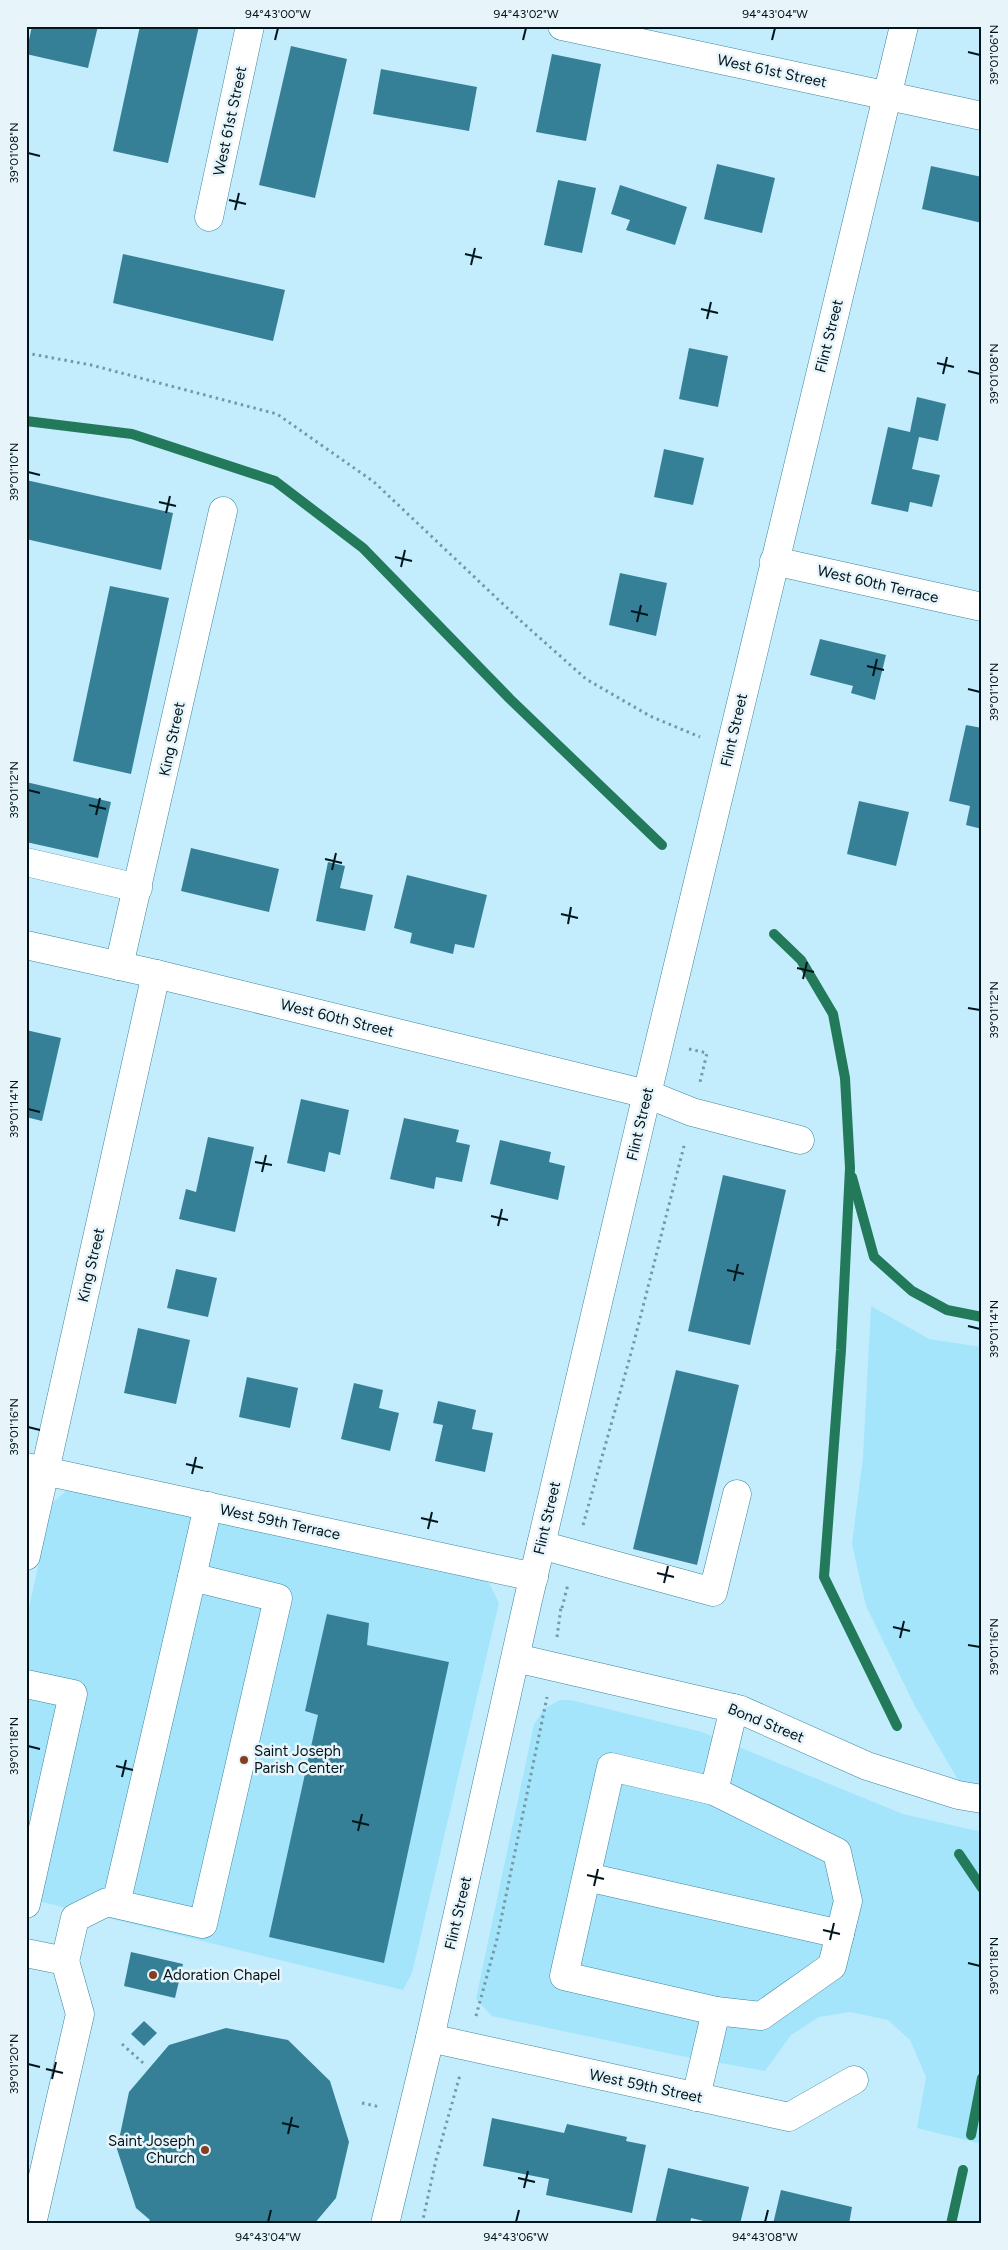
<svg xmlns="http://www.w3.org/2000/svg" width="1008" height="2250" viewBox="0 0 1008 2250" font-family="Figtree,sans-serif">
<style>
.built{fill:#a4e5fc}
.lines{fill:none;stroke-linecap:round;stroke-linejoin:round}
.stream{stroke:#237a5a;stroke-width:10}
.building{fill:#368097}
.minor-casing{stroke:#3c869d;stroke-width:29}
.path{stroke:#7698a4;stroke-width:3;stroke-dasharray:2.5 4;stroke-linecap:butt}
.minor{stroke:#fff;stroke-width:28}
.ticks{fill:none;stroke:#01151c;stroke-width:2}
.poi-dot{fill:#863e21;stroke:#e7f5fa;stroke-width:2}
.labels{text-anchor:middle;stroke-width:5;stroke-linejoin:round;paint-order:stroke}
.street-label{font-size:15px;fill:#01151c;stroke:#e7f5fa}
.poi-label{font-size:15px;fill:#01151c;stroke:#e7f5fa;text-anchor:start}
.neatline{fill:none;stroke:#01151c;stroke-width:2}
.ticks-label{font-size:12px;text-anchor:middle;fill:#01151c}
</style>
<rect width="100%" height="100%" fill="#c3edfc"/>
<g class="built">
<path d="M871,1306L929,1339L982,1347V1821L915,1706L866,1606L852,1544L863,1457Z"/>
<path d="M83,1489L471,1575L489,1583L499,1603L412,1973L403,1990L26,1898V1622L52,1503L66,1491Z"/>
<path d="M560,1700H571L702,1732L903,1814L978,1831L982,1828V2144L917,2128L926,2077L910,2040L888,2020L850,2012L819,2017L791,2035L765,2071L681,2056L492,2016L476,1999L534,1724L545,1708Z"/>
</g>
<g class="lines">
<g class="stream">
<path d="M26,421L132,434L275,481L363,548L510,699L662,845"/>
<path d="M774,934L801,960L833,1014L845,1078L850,1168L841,1350L824,1577L897,1726"/>
<path d="M852,1177L874,1257L912,1291L947,1310L982,1317"/>
<path d="M959,1854L982,1888"/>
<path d="M971,2135L982,2078"/>
<path d="M951,2224L963,2170"/>
</g>
</g>
<g class="building">
<path d="M32,26H98L88,68L26,54Z"/>
<path d="M140,26H199L168,163L113,151Z"/>
<path d="M291,46L347,59L315,198L259,185Z"/>
<path d="M552,54L601,64L586,141L536,132Z"/>
<path d="M381,69L477,87L469,131L373,114Z"/>
<path d="M717,164L775,178L762,233L704,219Z"/>
<path d="M931,166L982,177V223L922,209Z"/>
<path d="M558,180L596,188L582,253L544,245Z"/>
<path d="M620,185L687,207L675,245L626,230L630,220L611,214Z"/>
<path d="M123,254L285,290L273,341L113,303Z"/>
<path d="M689,348L728,356L718,407L679,399Z"/>
<path d="M917,397L946,404L938,441L919,437L912,469L940,475L932,507L910,502L908,512L871,504L888,427L910,432Z"/>
<path d="M664,449L704,458L693,505L654,497Z"/>
<path d="M26,480L173,513L161,570L26,539Z"/>
<path d="M620,573L667,583L656,636L609,625Z"/>
<path d="M110,586L169,598L131,774L73,761Z"/>
<path d="M820,639L886,655L875,700L851,693L853,686L810,675Z"/>
<path d="M966,725L982,728V829L966,825L970,806L949,801Z"/>
<path d="M26,782L111,802L98,858L26,842Z"/>
<path d="M859,801L909,812L896,866L847,854Z"/>
<path d="M191,848L279,869L269,912L181,891Z"/>
<path d="M328,862L345,866L340,888L373,895L365,931L316,921Z"/>
<path d="M407,875L487,895L474,948L455,944L453,954L410,943L412,933L394,928Z"/>
<path d="M26,1030L61,1038L42,1121L26,1117Z"/>
<path d="M301,1099L349,1110L340,1155L329,1152L325,1172L287,1163Z"/>
<path d="M404,1118L459,1130L456,1142L470,1145L462,1182L436,1177L434,1189L390,1179Z"/>
<path d="M208,1137L254,1147L235,1232L179,1219L186,1189L196,1192Z"/>
<path d="M500,1140L551,1152L549,1162L565,1166L558,1200L490,1184Z"/>
<path d="M723,1175L786,1190L750,1345L688,1331Z"/>
<path d="M176,1269L217,1278L208,1317L167,1308Z"/>
<path d="M138,1328L190,1340L176,1404L124,1393Z"/>
<path d="M676,1370L739,1385L697,1565L633,1549Z"/>
<path d="M247,1377L298,1388L290,1428L239,1417Z"/>
<path d="M354,1383L383,1390L379,1408L399,1413L390,1451L341,1439Z"/>
<path d="M438,1401L476,1410L472,1429L493,1433L485,1472L435,1461L443,1425L433,1423Z"/>
<path d="M327,1614L369,1623L367,1645L449,1662L384,1963L269,1937L318,1715L305,1711Z"/>
<path d="M131,1952L183,1964L175,1998L124,1986Z"/>
<path d="M144,2021L157,2033L144,2046L131,2034Z"/>
<path d="M226,2028L288,2040L330,2081L349,2142L336,2198L314,2224H146L150,2220L136,2208L117,2149L129,2092L169,2045Z"/>
<path d="M492,2118L564,2133L567,2124L627,2137L626,2141L646,2145L632,2213L546,2195L549,2179L483,2166Z"/>
<path d="M668,2168L749,2187L740,2224H716L691,2218L690,2224H655Z"/>
<path d="M781,2190L852,2207L849,2224H773Z"/>
</g>
<g class="lines">
<g class="minor-casing">
<g id="minor">
<path d="M562,26L982,116"/>
<path d="M209,217L250,26"/>
<path d="M774,561L982,607"/>
<path d="M26,862L138,888"/>
<path d="M26,945L156,974L647,1094L692,1112L800,1140"/>
<path d="M119,966L223,511"/>
<path d="M26,1467L534,1577"/>
<path d="M541,1545L713,1592L737,1494"/>
<path d="M26,1556L156,974"/>
<path d="M192,1577L208,1506"/>
<path d="M516,1658L741,1710L867,1766L958,1795L982,1799"/>
<path d="M26,1684L73,1694L26,1904"/>
<path d="M714,1791L611,1767L564,1976L716,2011"/>
<path d="M587,1877L840,1934"/>
<path d="M26,1953L65,1961L80,2014L32,2224"/>
<path d="M65,1961L75,1918L107,1902L203,1924L278,1598L192,1577L116,1904"/>
<path d="M430,2038L789,2117L854,2080"/>
<path d="M696,2097L716,2011L761,2016L832,1966L848,1901L837,1852L714,1791L734,1708"/>
<path d="M385,2224L430,2038L528,1600L647,1094L904,26"/>
</g>
</g>
<g class="path">
<path d="M26,353L91,365L277,414L374,482L523,623L586,679L650,716L700,737"/>
<path d="M689,1049L707,1053L700,1082"/>
<path d="M583,1525L633,1346L685,1142"/>
<path d="M562,1608L568,1584"/>
<path d="M557,1637L561,1607"/>
<path d="M476,2016L497,1939L547,1697"/>
<path d="M122,2044L143,2063"/>
<path d="M362,2103L380,2107"/>
<path d="M422,2224L436,2160L460,2075"/>
</g>
<use href="#minor" class="minor"/>
</g>
<path class="ticks" d="M275,40L278,28M523,40L526,28M772,40L775,28M968,52L980,55M28,153L40,156M229,200L246,204M235,210L239,193M465,254L482,258M471,265L475,248M701,309L718,313M707,319L711,302M937,363L954,367M968,371L980,374M943,374L947,357M28,472L40,475M159,502L176,506M166,513L170,496M395,557L412,561M401,567L405,550M631,611L648,615M637,622L641,605M867,666L884,670M873,676L877,659M968,689L980,692M28,790L40,793M89,805L106,809M96,815L100,798M325,859L342,863M332,870L336,853M561,914L578,918M568,924L571,907M797,968L814,972M803,979L807,962M968,1008L980,1010M28,1109L40,1112M255,1162L272,1165M262,1172L266,1155M491,1216L508,1220M498,1226L502,1209M727,1270L744,1274M734,1281L738,1264M968,1326L980,1329M28,1427L40,1430M186,1464L203,1468M192,1474L196,1457M421,1518L438,1522M428,1529L432,1512M657,1573L674,1577M664,1583L668,1566M893,1627L910,1631M900,1638L904,1621M968,1645L980,1647M28,1746L40,1749M116,1766L133,1770M122,1777L126,1760M352,1821L369,1825M358,1831L362,1814M587,1875L604,1879M594,1886L598,1869M823,1930L840,1934M830,1940L834,1923M968,1963L980,1966M28,2064L40,2067M46,2069L63,2073M52,2079L56,2062M282,2123L299,2127M288,2134L292,2117M518,2178L535,2182M524,2188L528,2171M268,2222L271,2210M516,2222L519,2210M765,2222L768,2210"/>
<g class="poi-dot">
<circle cx="244" cy="1760" r="5"/>
<circle cx="153" cy="1975" r="5"/>
<circle cx="205" cy="2150" r="5"/>
</g>
<g class="labels">
<g class="street-label">
<text transform="translate(772 71) rotate(12)" y="5">West 61st Street</text>
<text transform="translate(230 121) rotate(-78)" y="5">West 61st Street</text>
<text transform="translate(829 336) rotate(-76)" y="5">Flint Street</text>
<text transform="translate(878 584) rotate(13)" y="5">West 60th Terrace</text>
<text transform="translate(734 730) rotate(-77)" y="5">Flint Street</text>
<text transform="translate(172 739) rotate(-78)" y="5">King Street</text>
<text transform="translate(337 1018) rotate(14)" y="5">West 60th Street</text>
<text transform="translate(640 1124) rotate(-77)" y="5">Flint Street</text>
<text transform="translate(91 1265) rotate(-77)" y="5">King Street</text>
<text transform="translate(547 1518) rotate(-77)" y="5">Flint Street</text>
<text transform="translate(280 1522) rotate(12)" y="5">West 59th Terrace</text>
<text transform="translate(766 1723) rotate(22)" y="5">Bond Street</text>
<text transform="translate(458 1913) rotate(-77)" y="5">Flint Street</text>
<text transform="translate(646 2086) rotate(12)" y="5">West 59th Street</text>
</g>
<g class="poi-label">
<text x="254" y="1756">Saint Joseph<tspan x="254" dy="17">Parish Center</tspan></text>
<text x="163" y="1980">Adoration Chapel</text>
<text x="195" y="2146" text-anchor="end">Saint Joseph<tspan x="195" dy="17">Church</tspan></text>
</g>
</g>
<rect width="1008" height="2250" fill="none" stroke="#e7f5fa" stroke-width="55"/>
<rect x="28" y="28" width="952" height="2194" class="neatline"/>
<g class="ticks-label">
<text x="278" y="18">94°43'00"W</text>
<text x="526" y="18">94°43'02"W</text>
<text x="775" y="18">94°43'04"W</text>
<text transform="translate(994 55) rotate(-90)" y="4">39°01'06"N</text>
<text transform="translate(14 153) rotate(-90)" y="4">39°01'08"N</text>
<text transform="translate(994 374) rotate(-90)" y="4">39°01'08"N</text>
<text transform="translate(14 472) rotate(-90)" y="4">39°01'10"N</text>
<text transform="translate(994 692) rotate(-90)" y="4">39°01'10"N</text>
<text transform="translate(14 790) rotate(-90)" y="4">39°01'12"N</text>
<text transform="translate(994 1010) rotate(-90)" y="4">39°01'12"N</text>
<text transform="translate(14 1109) rotate(-90)" y="4">39°01'14"N</text>
<text transform="translate(994 1329) rotate(-90)" y="4">39°01'14"N</text>
<text transform="translate(14 1427) rotate(-90)" y="4">39°01'16"N</text>
<text transform="translate(994 1647) rotate(-90)" y="4">39°01'16"N</text>
<text transform="translate(14 1746) rotate(-90)" y="4">39°01'18"N</text>
<text transform="translate(994 1966) rotate(-90)" y="4">39°01'18"N</text>
<text transform="translate(14 2064) rotate(-90)" y="4">39°01'20"N</text>
<text x="268" y="2241">94°43'04"W</text>
<text x="516" y="2241">94°43'06"W</text>
<text x="765" y="2241">94°43'08"W</text>
</g>
</svg>
